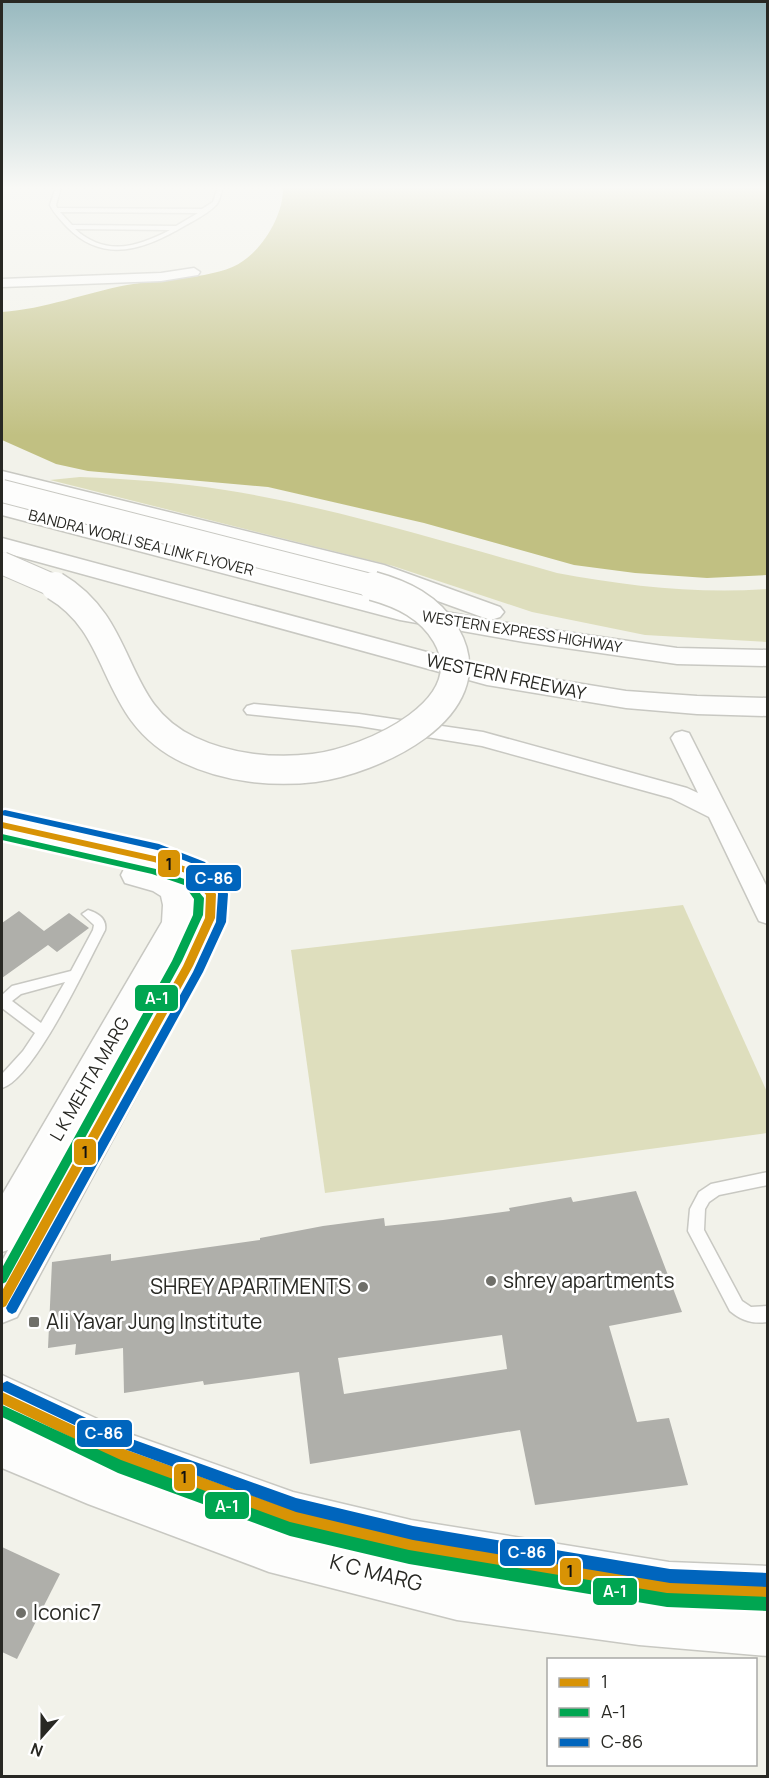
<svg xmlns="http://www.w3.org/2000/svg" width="769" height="1778" viewBox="0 0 769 1778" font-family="Manrope,sans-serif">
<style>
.green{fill:#dedebd}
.water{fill:#c1c082}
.building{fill:#afafaa;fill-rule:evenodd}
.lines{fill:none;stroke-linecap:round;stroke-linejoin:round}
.service-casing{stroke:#c8c8c2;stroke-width:3}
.minor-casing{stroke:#c8c8c2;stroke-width:3}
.secondary-casing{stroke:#c8c8c2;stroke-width:3}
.motorway-casing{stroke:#c8c8c2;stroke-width:3}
.service{fill:#fdfdfc;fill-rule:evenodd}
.minor{fill:#fdfdfc;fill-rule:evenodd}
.secondary{fill:#fdfdfc;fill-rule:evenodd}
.motorway{fill:#fdfdfc;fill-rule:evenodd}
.motorway-bridge-far1-casing{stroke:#c8c8c2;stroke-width:24;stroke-linecap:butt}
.motorway-bridge-casing{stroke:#c8c8c2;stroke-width:31;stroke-linecap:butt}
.motorway-bridge-far1{stroke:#fdfdfc;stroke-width:22}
.motorway-bridge{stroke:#fdfdfc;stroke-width:28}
.bus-1-casing{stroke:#fff;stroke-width:5}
.bus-2-casing{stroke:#fff;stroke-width:5}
.bus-3-casing{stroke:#fff;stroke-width:5}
.bus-1{fill:#d89305;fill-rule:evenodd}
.bus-2{fill:#00a651;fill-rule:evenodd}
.bus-3{fill:#0065bd;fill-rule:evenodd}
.poi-dot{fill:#6f6f69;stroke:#fff;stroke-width:2}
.labels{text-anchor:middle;stroke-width:5;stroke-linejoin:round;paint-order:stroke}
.far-street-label{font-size:15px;fill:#282823;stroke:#fff}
.street-label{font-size:18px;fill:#282823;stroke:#fff}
.near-poi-label{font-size:21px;fill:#282823;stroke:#fff;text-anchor:start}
.near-street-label{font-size:21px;fill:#282823;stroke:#fff}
.line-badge{stroke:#fff;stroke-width:2}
.badge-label{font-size:16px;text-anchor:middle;font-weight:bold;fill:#fff}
.pale-badge-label{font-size:16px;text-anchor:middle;font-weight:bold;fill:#111}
</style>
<rect width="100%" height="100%" fill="#f2f2ea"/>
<g class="green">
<path d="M80,477C128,479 177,482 225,490C338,508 447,543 557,573C626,586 698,594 767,589V642L645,635L532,612L393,566L50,480Z"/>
<path d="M683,905L767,1092V1133L325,1193L291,950Z"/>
</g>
<path class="water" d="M283,187H767V575L707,578L635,573L574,565L424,523L268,487L88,471L56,464L2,440V312C45,309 85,293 127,285C159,279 219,279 243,261C265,246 284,213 283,187Z"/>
<g class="building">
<path d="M19,911L44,931L69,913L89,928L57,952L48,945L2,978V923Z"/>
<path d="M636,1191L682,1312L609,1326L637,1422L669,1418L688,1485L535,1505L520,1430L310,1464L299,1372L204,1385L203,1381L124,1393L123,1348L75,1355L76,1344L48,1348L52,1262L111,1254V1261L260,1240V1238L323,1226L384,1218L385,1226L443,1220L510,1211L509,1208L571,1197L573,1202ZM502,1335L507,1369L344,1394L338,1358Z"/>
<path d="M2,1547L60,1574L17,1659L2,1652Z"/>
</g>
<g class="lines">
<g class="service-casing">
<g id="service">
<path d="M56,187H61L56,205L57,208L202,209L213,202L218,187H223C221,192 220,200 217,204C209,213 195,220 186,225C146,249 104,265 67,227C61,220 54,214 50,205ZM60,212L198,213L176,226L72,225ZM75,229L170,230C137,247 106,257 75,229Z"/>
<path d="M88,910C98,913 107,919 105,930C88,962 34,1079 2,1088V1074L23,1051L35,1033L2,1008V995L12,986L71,971L93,930L94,925L82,914ZM65,982L41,1023L12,1001L21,994Z"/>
<path d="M768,1172V1185L719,1195L709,1202L705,1209L704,1230L742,1301L751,1307L768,1306V1322C753,1324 742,1321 730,1311L688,1231L690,1209L699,1192L711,1184Z"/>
</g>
</g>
<g class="minor-casing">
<g id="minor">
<path d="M194,268L200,272L198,275L161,281L2,287V279L161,273Z"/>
<path d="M254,704L359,714L483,732L687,788L698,793L671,738L675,733L682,731L689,733L768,889V924L759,921L756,915L709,817L671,798L482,746L359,726L247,714L244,710L247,706Z"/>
</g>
</g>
<g class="secondary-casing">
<g id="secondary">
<path d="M2,814L156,848L206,865L228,894L227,918L206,966L17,1317L2,1323V1261L8,1250L2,1252V1195L162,922L163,905L161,896L153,891L125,883L121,875L125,867L132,865L2,836Z"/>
<path d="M2,1375L130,1434L293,1492L411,1520L669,1562L768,1566V1656L639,1645L457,1620L269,1572L88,1504L2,1468Z"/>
</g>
</g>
<g class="motorway-casing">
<g id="motorway">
<path d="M2,471L384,565L500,607L504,612L500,617L491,620L482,617L366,575L2,485Z"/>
<path d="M2,501L401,604L524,626L677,648L768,650V666L677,664L524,642L400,620L2,515Z"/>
<path d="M2,538L490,669L626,691L697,696L768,698V716L697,714L626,708L487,685L2,552Z"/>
</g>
</g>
<use href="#service" class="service"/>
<use href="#minor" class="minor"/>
<use href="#secondary" class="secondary"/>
<use href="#motorway" class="motorway"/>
<g class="motorway-bridge-far1-casing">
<g id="motorway-bridge-far1">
<path d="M2,491L378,587"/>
<path d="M2,563L57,587"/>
</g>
</g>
<g class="motorway-bridge-casing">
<path id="motorway-bridge" d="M55,586C128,629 108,712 189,750C227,768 273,773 314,768C370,761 489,709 446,635C430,607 402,594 373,586"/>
</g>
<use href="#motorway-bridge-far1" class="motorway-bridge-far1"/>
<use href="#motorway-bridge" class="motorway-bridge"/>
<g class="bus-1-casing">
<g id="bus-1">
<path d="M2,822L159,857L197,871L216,894L215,918L193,966L6,1306L2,1308V1291L183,966L205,918L206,895L191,875L154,862L2,828Z"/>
<path d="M2,1392L124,1449L293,1510L411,1538L669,1581L768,1585V1599L669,1595L411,1552L293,1524L122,1462L2,1404Z"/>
</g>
</g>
<g class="bus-2-casing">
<g id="bus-2">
<path d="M2,834L156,869L190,881L204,898L203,915L182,961L6,1282L2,1284V1268L172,961L193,915L194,899L184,885L152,874L2,840Z"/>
<path d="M2,1405L121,1460L290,1522L409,1550L667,1593L768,1597V1611L667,1607L409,1564L290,1536L118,1473L2,1417Z"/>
</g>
</g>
<g class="bus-3-casing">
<g id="bus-3">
<path d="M5,810L159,844L205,862L224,885L228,894L226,922L203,972L16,1312L12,1314L8,1312L6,1308L8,1304L193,972L216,922L218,894L217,888L199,866L157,850L2,815V811Z"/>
<path d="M7,1381L129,1438L296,1498L413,1526L670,1569L768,1573V1587L670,1583L413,1540L296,1512L127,1450L3,1391V1383Z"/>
</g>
</g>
<use href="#bus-1" class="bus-1"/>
<use href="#bus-2" class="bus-2"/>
<use href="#bus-3" class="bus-3"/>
</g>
<linearGradient id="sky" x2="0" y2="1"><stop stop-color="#98b9bf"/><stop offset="0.43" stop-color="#f9f9f6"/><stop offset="1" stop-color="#f9f9f6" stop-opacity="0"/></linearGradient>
<rect width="769" height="436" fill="url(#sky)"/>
<g class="poi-dot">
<circle cx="491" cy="1281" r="6"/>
<circle cx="363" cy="1287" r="6"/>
<rect x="28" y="1316" width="12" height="12" rx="3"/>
<circle cx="21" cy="1613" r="6"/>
</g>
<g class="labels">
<g class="far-street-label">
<text transform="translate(141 543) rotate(14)" y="5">BANDRA WORLI SEA LINK FLYOVER</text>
<text transform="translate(522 632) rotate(9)" y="5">WESTERN EXPRESS HIGHWAY</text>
</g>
<g class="street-label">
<text transform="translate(506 677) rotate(12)" y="6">WESTERN FREEWAY</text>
<text transform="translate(90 1079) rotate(-60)" y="6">L K MEHTA MARG</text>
</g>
<g class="near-poi-label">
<text x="503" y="1288">shrey apartments</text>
<text x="351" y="1294" text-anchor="end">SHREY APARTMENTS</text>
<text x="46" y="1329">Ali Yavar Jung Institute</text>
<text x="33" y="1620">Iconic7</text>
</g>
<g class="near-street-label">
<text transform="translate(376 1573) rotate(14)" y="7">K C MARG</text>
</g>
</g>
<g class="line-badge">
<rect x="157" y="849" width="24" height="29" rx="6" fill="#d89305"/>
<rect x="185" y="864" width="57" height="28" rx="6" fill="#0065bd"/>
<rect x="134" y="984" width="45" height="28" rx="6" fill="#00a651"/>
<rect x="73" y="1138" width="24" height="28" rx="6" fill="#d89305"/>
<rect x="76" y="1419" width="57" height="29" rx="6" fill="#0065bd"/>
<rect x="173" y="1463" width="23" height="29" rx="6" fill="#d89305"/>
<rect x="204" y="1491" width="46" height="29" rx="6" fill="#00a651"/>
<rect x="499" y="1538" width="57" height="29" rx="6" fill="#0065bd"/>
<rect x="559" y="1557" width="23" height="29" rx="6" fill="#d89305"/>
<rect x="592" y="1577" width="46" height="29" rx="6" fill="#00a651"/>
</g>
<g class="badge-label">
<text x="214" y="884">C-86</text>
<text x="157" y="1004">A-1</text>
<text x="104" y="1439">C-86</text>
<text x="227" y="1512">A-1</text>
<text x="527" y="1558">C-86</text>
<text x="615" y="1597">A-1</text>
</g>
<g class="pale-badge-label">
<text x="169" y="870">1</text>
<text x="85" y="1158">1</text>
<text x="184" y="1483">1</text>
<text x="570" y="1577">1</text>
</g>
<rect width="769" height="1778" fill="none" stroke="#282823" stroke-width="6"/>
<rect x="547" y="1658" width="210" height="108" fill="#ffffff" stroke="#a9a9a7" stroke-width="1.5"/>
<rect x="559" y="1678" width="30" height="9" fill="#d89305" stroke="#a9a9a7" stroke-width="1.5"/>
<text x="601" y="1688" font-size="18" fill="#282823">1</text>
<rect x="559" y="1708" width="30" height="9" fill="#00a651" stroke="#a9a9a7" stroke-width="1.5"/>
<text x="601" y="1718" font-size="18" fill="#282823">A-1</text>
<rect x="559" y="1738" width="30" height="9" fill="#0065bd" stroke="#a9a9a7" stroke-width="1.5"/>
<text x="601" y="1748" font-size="18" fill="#282823">C-86</text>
<g transform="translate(42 1736) rotate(201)" stroke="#ffffff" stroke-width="4.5" paint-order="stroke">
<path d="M0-4.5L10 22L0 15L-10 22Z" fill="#282823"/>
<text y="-9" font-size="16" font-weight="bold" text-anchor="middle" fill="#282823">N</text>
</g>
</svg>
